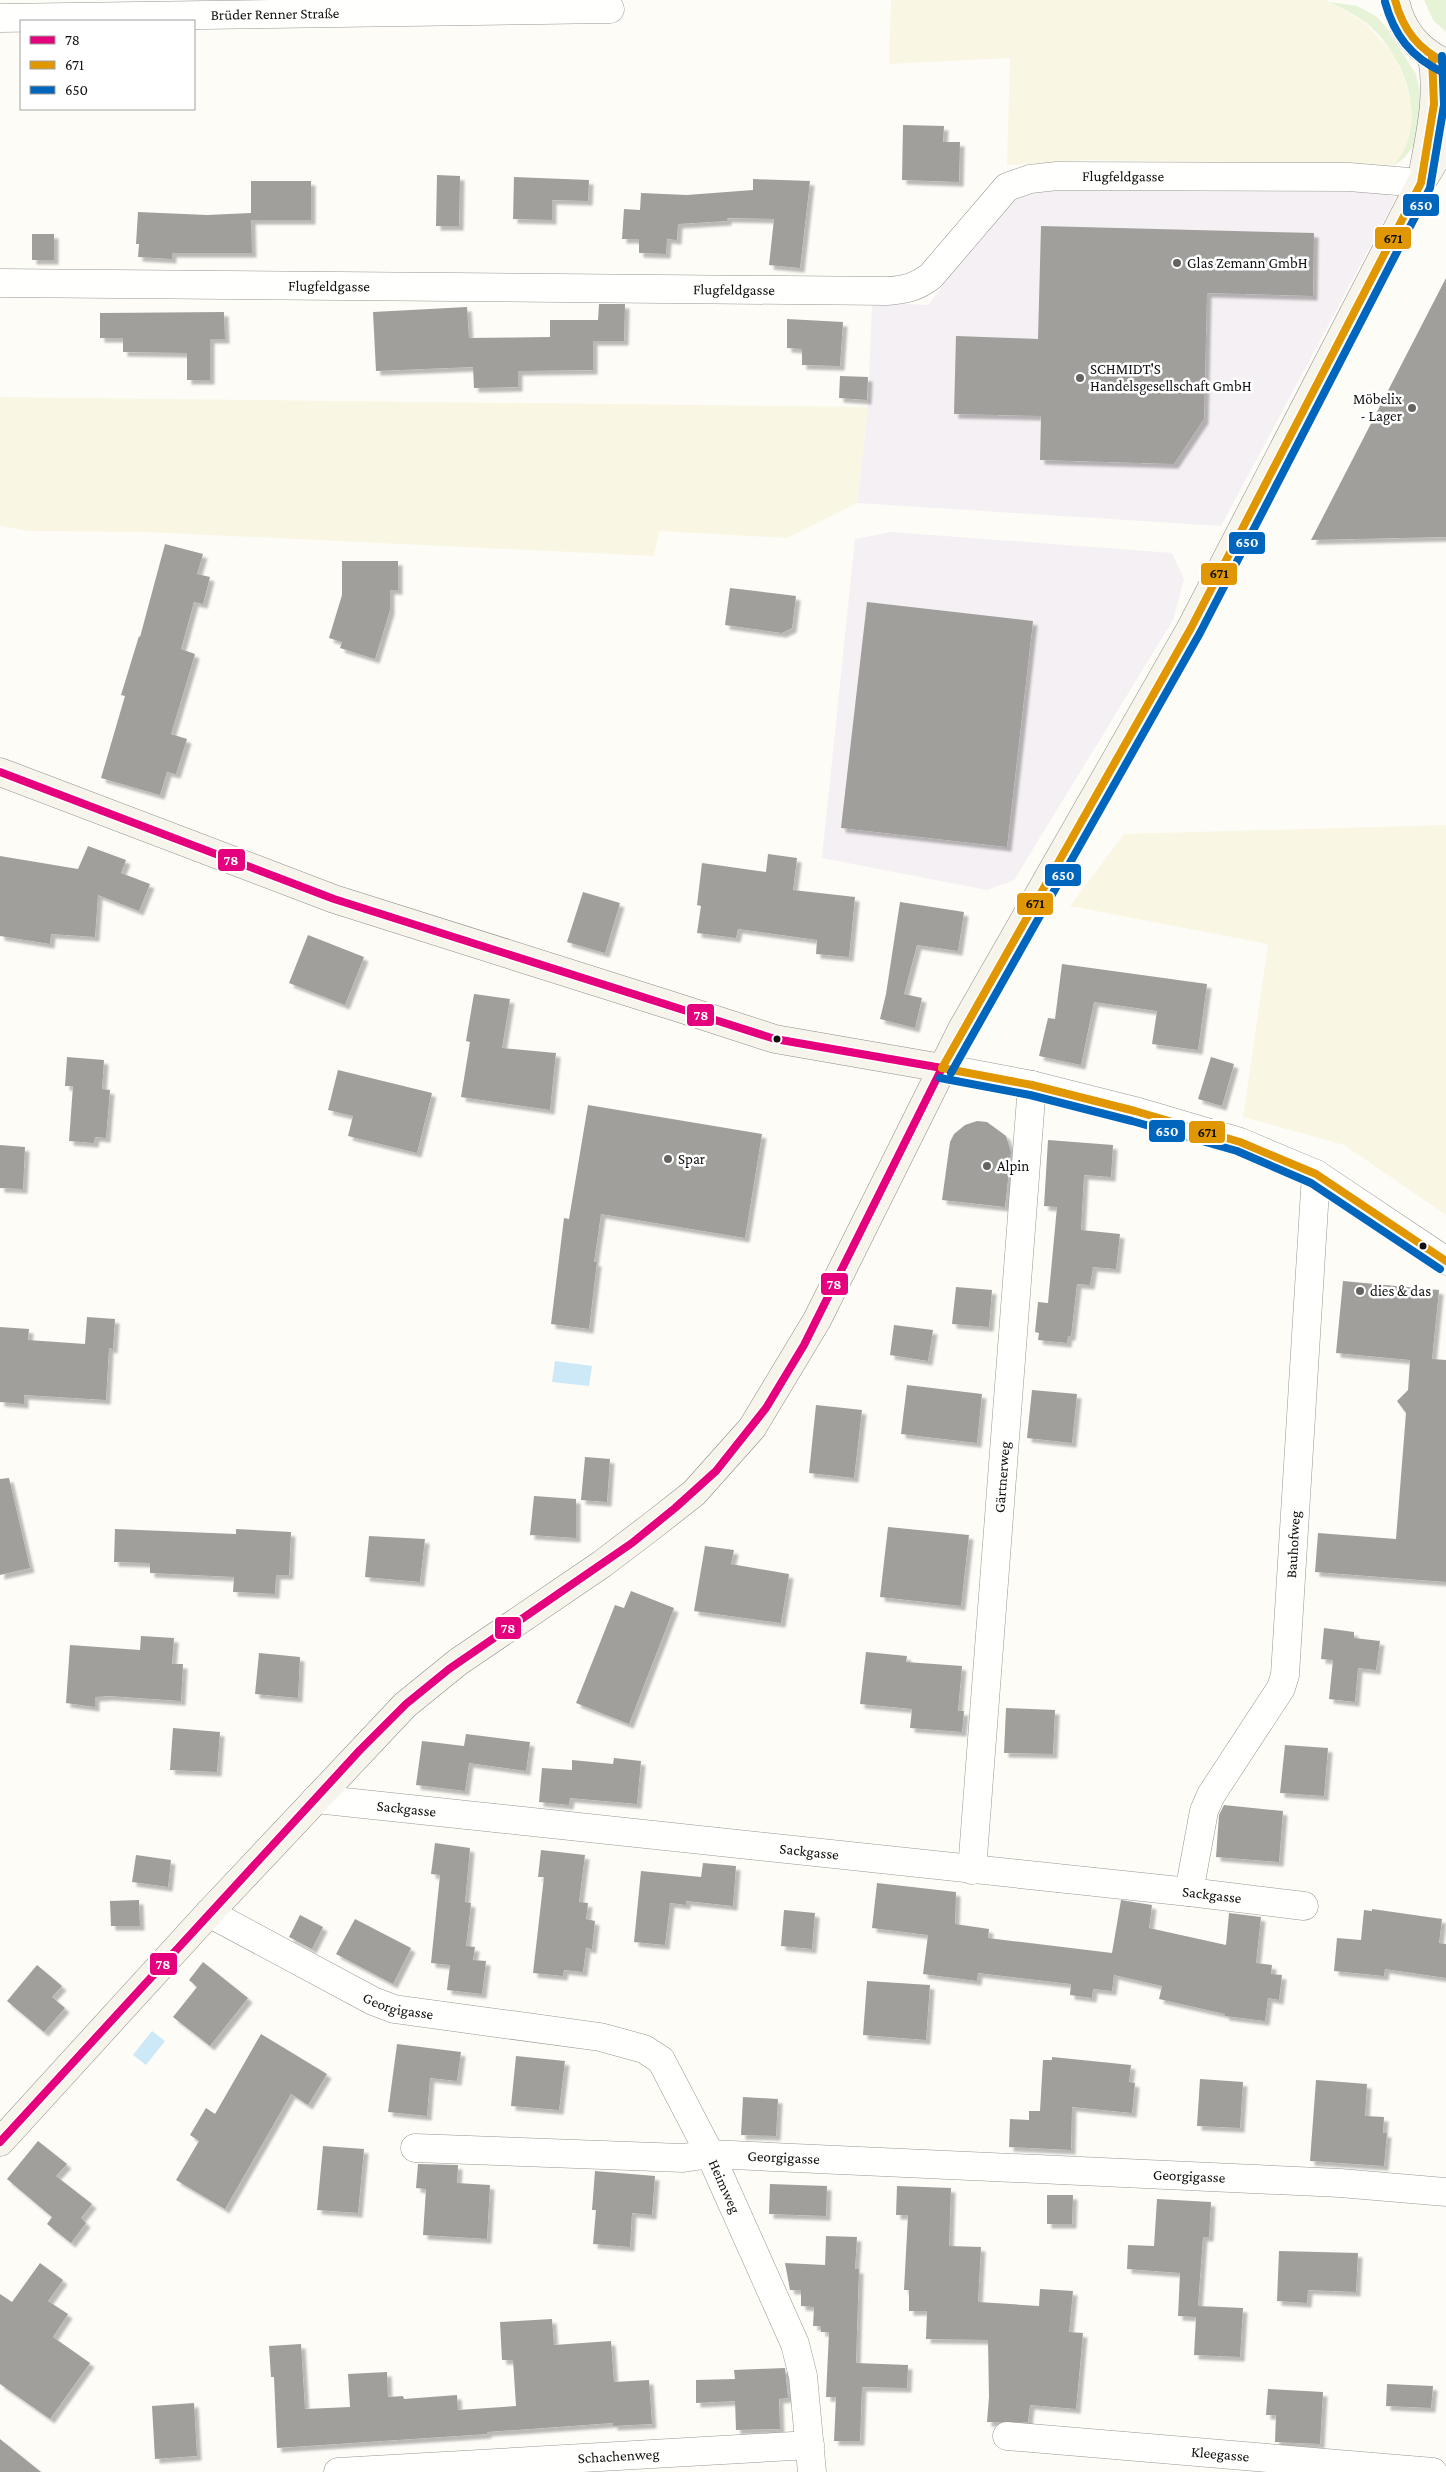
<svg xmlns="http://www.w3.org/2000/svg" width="1446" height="2472" viewBox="0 0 1446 2472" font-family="'Crimson Pro',serif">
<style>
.industrial{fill:#f5f0f3}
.farmland{fill:#f9f7e4}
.green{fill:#e7f3d7}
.water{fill:#cde8f7}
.building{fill:#a19f9c;filter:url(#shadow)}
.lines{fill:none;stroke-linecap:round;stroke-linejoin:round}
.street-casing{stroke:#979795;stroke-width:29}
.secondary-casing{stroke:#8e8d8b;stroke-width:29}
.street{stroke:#fffffe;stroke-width:28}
.secondary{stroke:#f6f4eb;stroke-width:28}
.bus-1-casing{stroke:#fff;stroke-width:11}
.bus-2-casing{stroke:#fff;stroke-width:11}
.bus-3-casing{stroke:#fff;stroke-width:11}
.bus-1{stroke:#e5007d;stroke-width:8}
.bus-2{stroke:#e09702;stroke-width:8}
.bus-3{stroke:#0065bd;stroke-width:8}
.poi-dot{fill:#646362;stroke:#fff;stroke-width:2}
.bus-dot{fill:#111;stroke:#fff;stroke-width:2}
.labels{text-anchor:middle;stroke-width:5;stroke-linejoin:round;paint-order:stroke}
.street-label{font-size:15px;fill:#111;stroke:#fff}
.poi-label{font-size:15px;fill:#111;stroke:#fff;text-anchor:start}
.line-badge{stroke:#fff;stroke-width:2}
.badge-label{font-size:14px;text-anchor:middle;font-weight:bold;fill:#fff}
.pale-badge-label{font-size:14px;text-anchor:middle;font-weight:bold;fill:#111}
</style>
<defs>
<filter id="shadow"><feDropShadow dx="4.5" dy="4.5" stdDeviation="1" flood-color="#0004"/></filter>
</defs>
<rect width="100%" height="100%" fill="#fdfcf7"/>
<g class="industrial">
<path d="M1017,190L1381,192L1396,198L1221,526L857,503L868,407L872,302L928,305Z"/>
<path d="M891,532L1172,553L1184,579L1173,620L1014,880L987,890L822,858L855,539Z"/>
</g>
<g class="farmland">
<path d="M891,0H1326L1363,21L1393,53L1404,78L1411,103V128L1407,145L1401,158L1393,166L1091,160L1007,165L1010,58L889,64Z"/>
<path d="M0,397L868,407L857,503L787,538L659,531L654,556L146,532L28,531L0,526Z"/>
<path d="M1446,825V1215L1344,1145L1243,1117L1268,944L1070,906L1124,834Z"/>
</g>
<g class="green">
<path d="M1424,0H1446V32L1433,20Z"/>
<path d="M1330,2L1357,6L1376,16L1386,27L1416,74L1422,102L1416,143L1403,159L1393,166C1432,124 1404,52 1364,21C1354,14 1341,8 1330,2Z"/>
</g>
<g class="water">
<path d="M555,1361L592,1366L589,1386L552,1382Z"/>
<path d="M152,2031L165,2041L146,2065L133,2055Z"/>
</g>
<g class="building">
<path d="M903,125L944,126L943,142H960L959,182L902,180Z"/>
<path d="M437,175L460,176L459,226H436Z"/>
<path d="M514,177L589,180L588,201L552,200V220L513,219Z"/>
<path d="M753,179L810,181L800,268L769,265L774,219L727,218V221L678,224L677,240L667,239L666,254L639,253V239H622L624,209L640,210L641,193L687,195L753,190Z"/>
<rect x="251" y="181" width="60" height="39"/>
<path d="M138,212L207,215L251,213L252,253H172V259L138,257L139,244H136Z"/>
<path d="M1041,226L1314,233L1313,296L1207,293L1204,419L1174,464L1040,460L1041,416L954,414L956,336L1038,339Z"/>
<rect x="32" y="234" width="22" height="26"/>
<path d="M1446,278V537L1311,540Z"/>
<path d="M599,304H625L624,341H593V370L518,371V387L474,388L473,367L376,371L373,312L467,307L469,338L550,337V320H598Z"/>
<path d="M224,312L225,339H210V380H187V353L123,352V338H100V313Z"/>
<path d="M787,319L843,322L840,366L802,365V349L787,348Z"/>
<path d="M840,376L868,377L867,400L839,398Z"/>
<path d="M165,544L203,554L197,574L210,577L203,604L194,602L181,649L195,654L171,734L187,739L176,774L167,772L160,795L101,778L125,696L121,695L139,636L140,637Z"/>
<path d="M342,561H398V590H390V610L375,659L340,648L342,642L329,638L342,595Z"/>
<path d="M730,588L796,596L792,628L782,633L725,625Z"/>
<path d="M867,602L1033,621L1007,847L841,828Z"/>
<path d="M88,846L126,860L121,873L150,884L139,911L98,895L95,937L51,934L50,944L0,936V856L78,869Z"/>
<path d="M768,854L797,858L793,890L855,897L849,957L816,954L817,940L738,929L736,938L697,933L701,906L697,905L702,863L766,872Z"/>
<path d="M583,892L620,903L605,953L567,942Z"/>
<path d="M900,902L964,912L958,951L917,945L904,994L922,998L915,1028L880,1019L886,994Z"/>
<path d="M308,935L364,957L345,1005L289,983Z"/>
<path d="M1062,964L1207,984L1198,1050L1152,1044L1157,1011L1094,1002L1081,1065L1039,1056L1048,1018L1055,1019Z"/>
<path d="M474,994L510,999L502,1048L556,1053L550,1110L461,1097L470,1042L466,1041Z"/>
<path d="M67,1057L104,1060L102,1089L110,1090L106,1138L95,1137L94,1143L69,1141L73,1086H65Z"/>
<path d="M1211,1057L1234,1064L1222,1106L1198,1099Z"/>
<path d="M338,1070L432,1093L417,1153L348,1136L353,1116L328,1110Z"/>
<path d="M588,1105L762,1134L745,1238L601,1214L594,1262H597L589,1329L551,1324L564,1218L569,1219Z"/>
<path d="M977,1121L987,1122L1006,1136L1011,1152L1005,1207L942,1200L950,1142L954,1134L965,1125Z"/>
<path d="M1048,1140L1113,1145L1111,1177L1084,1175L1081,1230L1120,1234L1116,1269L1093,1267L1090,1285L1077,1284L1071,1336H1068L1067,1343L1038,1340L1039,1333L1035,1332L1038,1302L1048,1303L1057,1207L1044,1206Z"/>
<path d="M0,1145L25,1147L23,1189L0,1188Z"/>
<path d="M1343,1281L1439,1290L1432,1359L1446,1360V1582L1315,1572L1318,1533L1396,1539L1406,1413L1397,1401L1408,1390L1410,1360L1336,1353Z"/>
<path d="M956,1287L992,1290L989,1327L952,1324Z"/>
<path d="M87,1317L115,1319L113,1349L109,1348L106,1400L24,1395V1404L0,1402V1327L29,1329L28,1340L85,1344Z"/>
<path d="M894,1325L933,1330L928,1361L890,1355Z"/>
<path d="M907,1385L982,1394L977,1443L901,1434Z"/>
<path d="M1032,1390L1077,1394L1072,1443L1027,1438Z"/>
<path d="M816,1405L862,1410L854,1478L809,1473Z"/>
<path d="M585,1457L610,1459L607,1502L581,1500Z"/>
<path d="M9,1478L30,1568L0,1575V1479Z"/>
<path d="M534,1496L576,1499V1538L530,1535Z"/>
<path d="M888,1527L969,1535L961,1606L880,1597Z"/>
<path d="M115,1529L236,1534V1529L291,1532L289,1575H276L275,1594L233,1592L234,1577L150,1573V1563L114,1562Z"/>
<path d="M369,1536L425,1539L420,1582L365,1577Z"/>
<path d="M705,1546L734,1550L731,1564L789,1574L781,1623L694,1611Z"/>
<path d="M631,1591L674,1608L629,1724L576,1703L615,1605L624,1608Z"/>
<path d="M1324,1628L1354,1632V1638L1380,1641L1376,1670L1358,1668L1355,1702L1329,1699L1333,1660L1321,1659Z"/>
<path d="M141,1636L174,1638L172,1664H183L181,1701L109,1696L95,1697V1707L66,1703L70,1645L140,1650Z"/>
<path d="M866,1652L907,1656L906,1662L962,1666L958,1711H964L962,1732L910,1728L912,1709L860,1704Z"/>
<path d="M259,1653L300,1657L298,1698L255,1694Z"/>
<path d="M1006,1708L1055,1710L1053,1754L1004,1753Z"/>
<path d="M173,1728L220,1732L217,1772L170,1770Z"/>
<path d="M466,1734L530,1742L526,1771L469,1763L465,1791L416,1785L422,1741L464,1746Z"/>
<path d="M1285,1745L1328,1748L1324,1796L1280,1793Z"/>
<path d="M614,1758L641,1761L637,1804L570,1798L569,1805L539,1802L542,1768L572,1770V1760L613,1764Z"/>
<path d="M1224,1805L1283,1811L1279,1862L1216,1857L1219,1815Z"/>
<path d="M435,1843L470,1848L465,1902L471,1903L466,1946L475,1947L473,1960L486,1961L482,1994L447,1990L450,1965L431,1963L440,1875L431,1874Z"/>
<path d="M541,1850L585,1855L579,1902L588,1903L586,1919L595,1921L592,1949L586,1948L583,1972L564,1970L563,1976L533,1973L544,1877H538Z"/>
<path d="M136,1855L171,1860L168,1887L132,1882Z"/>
<path d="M703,1863L736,1866L733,1906L686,1901V1905L670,1903L665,1945L634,1942L641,1871L701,1877Z"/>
<path d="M877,1883L956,1892L955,1924L989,1929L988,1938L1112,1953L1121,1900L1152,1905L1149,1928L1226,1945L1229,1913L1261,1917L1256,1963L1272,1965L1271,1974L1282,1975L1279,2000L1268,1998L1265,2021L1225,2016V2014L1159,1999L1162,1986L1114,1975L1112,1991L1093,1989L1092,1998L1070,1995L1071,1984L978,1973L977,1981L923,1974L928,1935L872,1928Z"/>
<path d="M139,1900L140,1926H111L110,1901Z"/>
<path d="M1372,1909L1442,1919L1439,1943L1446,1944V1978L1385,1969L1384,1976L1334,1971L1337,1938L1361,1940L1364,1910L1372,1911Z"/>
<path d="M784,1910L815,1913L812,1949L781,1946Z"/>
<path d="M300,1915L323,1927L312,1949L289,1937Z"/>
<path d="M355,1919L411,1948L393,1984L336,1954Z"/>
<path d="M203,1962L248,1998L210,2046L173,2017L197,1987L189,1980Z"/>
<path d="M37,1965L62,1986L52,1997L65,2008L44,2032L7,2001Z"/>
<path d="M867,1981L930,1985L926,2040L863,2035Z"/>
<path d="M261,2034L327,2074L308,2105L291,2094L225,2209L176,2180L199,2141L190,2135L206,2108L215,2114Z"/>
<path d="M397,2044L461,2052L457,2081L430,2078L427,2116L388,2112Z"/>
<path d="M516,2056L565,2061L559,2110L511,2106Z"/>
<path d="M1052,2057L1131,2065L1129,2082L1135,2083L1132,2113L1072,2107L1071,2150L1009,2147L1010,2119L1029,2120V2111H1040L1043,2060H1052Z"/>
<path d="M1200,2079L1243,2082L1240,2128L1197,2126Z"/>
<path d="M1316,2080L1367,2084L1365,2116L1384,2117L1383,2133H1387L1384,2166L1310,2161Z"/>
<path d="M743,2097L778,2099L776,2136L741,2135Z"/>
<path d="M38,2141L67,2164L56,2176L92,2204L81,2218L86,2223L71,2243L47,2224L52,2217L7,2179Z"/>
<path d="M323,2146L364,2149L358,2213L317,2210Z"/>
<path d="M418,2164L458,2165L457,2183L490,2185L487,2239L423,2235L426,2189L416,2188Z"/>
<path d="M595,2171L655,2176L652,2215L632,2213L630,2247L593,2244L596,2210H592Z"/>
<path d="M770,2184L827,2186L826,2216L769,2214Z"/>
<path d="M897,2186L951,2188L949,2246L981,2247L978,2302L1039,2306L1040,2289L1073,2291L1069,2332L1083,2333L1076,2409L1030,2405L1028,2422H987L989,2397L988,2340L926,2339L927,2311H909V2290H904L908,2215H896Z"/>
<path d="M1047,2195H1073L1072,2224H1047Z"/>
<path d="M1157,2199L1211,2202L1209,2237H1203L1198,2306L1243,2308L1240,2357L1194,2355L1196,2317L1178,2316L1180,2273L1127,2269L1128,2245L1154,2246Z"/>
<path d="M826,2236L857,2237L855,2269H859L856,2363L908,2365L907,2388L862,2387L860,2441H834L836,2397H826L829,2332H821V2326H813L814,2307L801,2306V2290H790L785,2263L825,2265Z"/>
<path d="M1279,2251L1358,2253L1356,2292L1308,2290L1307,2303L1277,2301Z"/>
<path d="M40,2263L63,2280L48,2301L68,2314L53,2337L90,2363L50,2419L0,2384V2294L12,2302Z"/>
<path d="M552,2319L554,2345L611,2341L614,2382L649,2380L652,2424L613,2426V2423L487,2432V2434L277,2448L274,2377H271L269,2346L301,2344L305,2409L350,2407L348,2374L387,2372L388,2397L403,2396L404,2399L457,2395L458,2410L516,2406L513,2360H502L500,2322Z"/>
<path d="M785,2368L788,2398L779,2399L780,2429L736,2430L735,2401L696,2403V2380L735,2379L734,2370Z"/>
<path d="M1387,2384L1433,2386L1431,2408L1386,2406Z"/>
<path d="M1268,2389L1323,2392L1320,2444L1275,2442L1276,2415H1266Z"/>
<path d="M194,2403L197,2456L155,2459L152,2406Z"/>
<path d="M0,2439L41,2472H0Z"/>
</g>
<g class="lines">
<g class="street-casing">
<g id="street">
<path id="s1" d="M0,18L610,9"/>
<path id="s2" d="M0,283L887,291C905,290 917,287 931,276L1007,187L1030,179L1057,176L1349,177L1421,183"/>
<path d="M942,1068L1032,1085L1135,1111L1240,1142L1316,1174L1446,1261"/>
<path id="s3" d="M316,1799L1189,1892L1304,1906"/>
<path id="s4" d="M972,1870L1032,1085"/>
<path id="s5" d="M1189,1892L1204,1811L1211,1795L1281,1688L1285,1675L1316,1174"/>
<path id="s6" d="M209,1913L373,2001L394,2009L600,2037L644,2049L661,2060L710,2154L1340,2183L1446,2192"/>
<path id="s7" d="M415,2148L683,2158L710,2154L795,2344L803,2376L812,2472"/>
<path id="s8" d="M1007,2436L1433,2472"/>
<path id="s9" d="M338,2472L810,2445"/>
</g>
</g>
<g class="secondary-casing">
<g id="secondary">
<path d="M1395,0C1401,30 1418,51 1446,63"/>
<path d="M1424,167C1431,131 1439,93 1432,57"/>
<path d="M0,772L334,899L676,1007L775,1039L942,1068"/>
<path d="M0,2142L209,1913L405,1705L458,1662L602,1564L652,1526L694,1493L752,1428L817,1320L962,1029L1191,628L1421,183L1446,142"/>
</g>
</g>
<use href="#street" class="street"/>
<use href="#secondary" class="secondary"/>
<g class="bus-1-casing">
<g id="bus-1">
<path d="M0,772L334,899L775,1039L942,1068"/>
<path d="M0,2142L360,1750L406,1704L449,1669L632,1543L675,1508L716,1471L766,1408L804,1345L942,1068"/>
</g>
</g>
<g class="bus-2-casing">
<g id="bus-2">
<path d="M1395,0C1403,30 1418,49 1446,63"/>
<path d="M942,1068L1191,628L1421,183L1434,104L1432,57"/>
<path d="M942,1068L1032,1085L1135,1111L1240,1142L1316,1174L1446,1261"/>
</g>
</g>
<g class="bus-3-casing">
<g id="bus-3">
<path d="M1385,2C1394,35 1411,57 1442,72"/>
<path d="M951,1073L1200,633L1430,188L1444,105L1442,56"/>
<path d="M940,1078L1030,1095L1132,1121L1237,1151L1311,1183L1440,1269"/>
</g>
</g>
<use href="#bus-1" class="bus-1"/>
<use href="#bus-2" class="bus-2"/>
<use href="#bus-3" class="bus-3"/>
</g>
<g class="poi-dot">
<circle cx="1177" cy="263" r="5"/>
<circle cx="1080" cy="378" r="5"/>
<circle cx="1412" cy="408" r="5"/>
<circle cx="668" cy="1159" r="5"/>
<circle cx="987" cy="1166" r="5"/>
<circle cx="1360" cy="1291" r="5"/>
</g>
<g class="bus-dot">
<circle cx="777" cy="1039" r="4.5"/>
<circle cx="1423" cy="1246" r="4.5"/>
</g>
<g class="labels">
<g class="street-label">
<text dy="5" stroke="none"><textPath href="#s1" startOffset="275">Brüder Renner Straße</textPath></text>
<text dy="5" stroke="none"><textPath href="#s2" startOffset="1169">Flugfeldgasse</textPath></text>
<text dy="5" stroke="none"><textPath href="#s2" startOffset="329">Flugfeldgasse</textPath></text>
<text dy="5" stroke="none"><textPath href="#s2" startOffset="734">Flugfeldgasse</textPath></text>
<text dy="5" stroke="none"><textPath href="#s4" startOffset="394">Gärtnerweg</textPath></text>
<text dy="5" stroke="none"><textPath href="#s5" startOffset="372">Bauhofweg</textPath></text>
<text dy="5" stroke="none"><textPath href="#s3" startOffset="91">Sackgasse</textPath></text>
<text dy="5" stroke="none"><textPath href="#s3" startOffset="496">Sackgasse</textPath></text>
<text dy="5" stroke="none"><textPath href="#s3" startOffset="901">Sackgasse</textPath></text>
<text dy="5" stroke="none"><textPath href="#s6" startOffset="212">Georgigasse</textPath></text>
<text dy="5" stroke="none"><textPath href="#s6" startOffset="662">Georgigasse</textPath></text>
<text dy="5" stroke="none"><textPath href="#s6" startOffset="1068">Georgigasse</textPath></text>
<text dy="5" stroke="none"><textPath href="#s7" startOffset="331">Heimweg</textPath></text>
<text dy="5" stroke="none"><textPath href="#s8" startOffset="214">Kleegasse</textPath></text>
<text dy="5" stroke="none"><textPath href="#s9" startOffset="281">Schachenweg</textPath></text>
</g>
<g class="poi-label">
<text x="1187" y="268">Glas Zemann GmbH</text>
<text x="1090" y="374">SCHMIDT'S<tspan x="1090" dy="17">Handelsgesellschaft GmbH</tspan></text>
<text x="1402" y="404" text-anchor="end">Möbelix<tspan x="1402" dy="17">- Lager</tspan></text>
<text x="678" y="1164">Spar</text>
<text x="997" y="1171">Alpin</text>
<text x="1370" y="1296">dies &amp; das</text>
</g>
</g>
<g class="line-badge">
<rect x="1402" y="193" width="38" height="24" rx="5" fill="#0065bd"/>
<rect x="1374" y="226" width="38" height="24" rx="5" fill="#e09702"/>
<rect x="1228" y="531" width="38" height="24" rx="5" fill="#0065bd"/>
<rect x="1200" y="562" width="38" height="24" rx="5" fill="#e09702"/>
<rect x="217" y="848" width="29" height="24" rx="5" fill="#e5007d"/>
<rect x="1044" y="863" width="38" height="24" rx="5" fill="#0065bd"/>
<rect x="1016" y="892" width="38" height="24" rx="5" fill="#e09702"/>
<rect x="686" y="1003" width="29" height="24" rx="5" fill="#e5007d"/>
<rect x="1148" y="1119" width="38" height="24" rx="5" fill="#0065bd"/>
<rect x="1188" y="1120" width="38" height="24" rx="5" fill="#e09702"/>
<rect x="820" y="1272" width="29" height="24" rx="5" fill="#e5007d"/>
<rect x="494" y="1616" width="28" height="24" rx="5" fill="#e5007d"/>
<rect x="149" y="1952" width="29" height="24" rx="5" fill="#e5007d"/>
</g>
<g class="badge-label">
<text x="1421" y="210">650</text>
<text x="1247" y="547">650</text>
<text x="231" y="865">78</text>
<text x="1063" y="880">650</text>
<text x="701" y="1020">78</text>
<text x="1167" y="1136">650</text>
<text x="834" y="1289">78</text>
<text x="508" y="1633">78</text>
<text x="163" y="1969">78</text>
</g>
<g class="pale-badge-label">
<text x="1393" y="243">671</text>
<text x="1219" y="578">671</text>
<text x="1035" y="908">671</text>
<text x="1207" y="1137">671</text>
</g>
<rect x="20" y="20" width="175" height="90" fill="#ffffff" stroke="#a0a0a0"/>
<rect x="30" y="36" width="25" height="8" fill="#e5007d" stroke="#a0a0a0"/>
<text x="65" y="45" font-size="15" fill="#111111">78</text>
<rect x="30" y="61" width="25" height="8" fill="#e09702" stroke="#a0a0a0"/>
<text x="65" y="70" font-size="15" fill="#111111">671</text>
<rect x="30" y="86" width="25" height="8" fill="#0065bd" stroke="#a0a0a0"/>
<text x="65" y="95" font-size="15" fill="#111111">650</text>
</svg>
